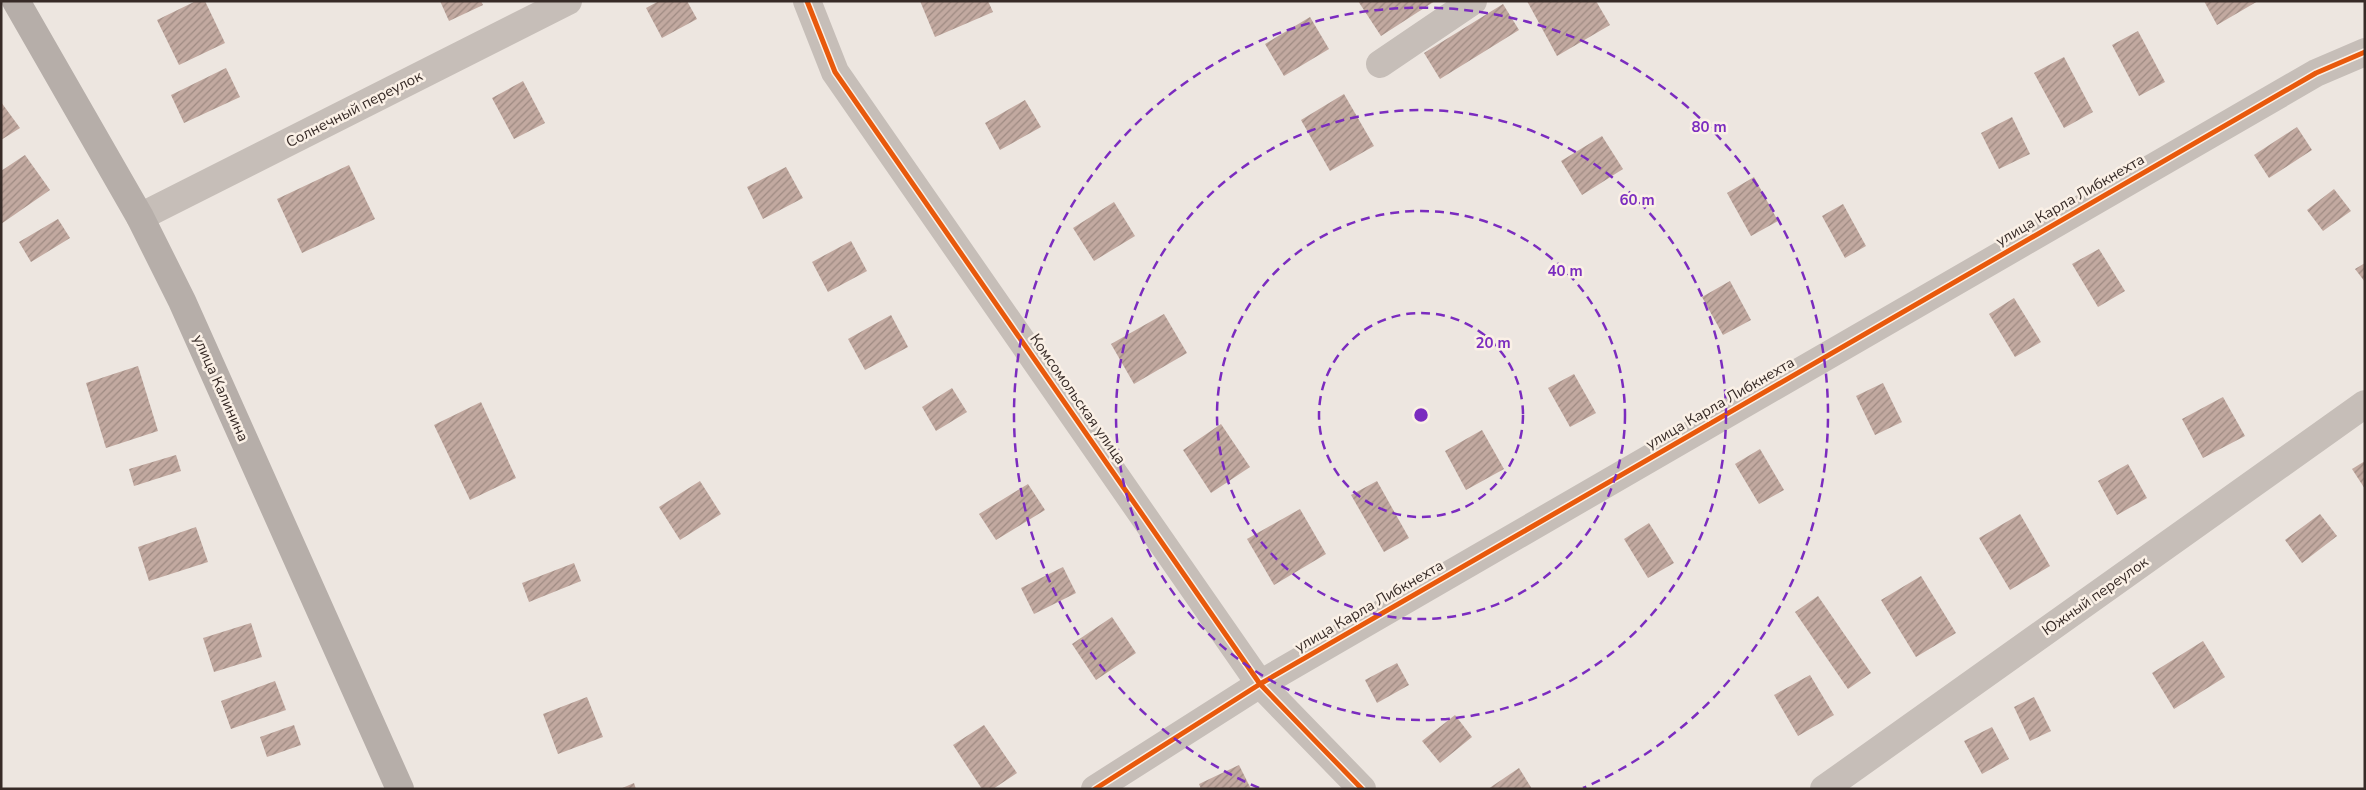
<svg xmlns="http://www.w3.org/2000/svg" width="2366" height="790" viewBox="0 0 2366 790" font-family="'Nunito Sans',sans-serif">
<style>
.building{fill:url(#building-hatch)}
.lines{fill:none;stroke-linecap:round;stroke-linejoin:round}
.street{stroke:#c6beb8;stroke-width:28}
.secondary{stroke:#b6aea9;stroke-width:28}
.cycleway-casing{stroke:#faf0e6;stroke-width:8}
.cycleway{stroke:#e8590c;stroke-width:5}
.ring{fill:none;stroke:#7b2cbf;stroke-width:2.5;stroke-dasharray:9 6}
.labels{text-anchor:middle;stroke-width:5;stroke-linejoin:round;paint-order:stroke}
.street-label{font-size:15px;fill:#372b27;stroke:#faf0e6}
.centre{fill:#7b2cbf;stroke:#faf0e6;stroke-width:2.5}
.ring-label{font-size:15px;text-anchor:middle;font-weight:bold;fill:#7b2cbf;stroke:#faf0e6;stroke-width:5;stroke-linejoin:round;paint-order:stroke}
</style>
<defs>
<pattern id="building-hatch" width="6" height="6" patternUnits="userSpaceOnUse" patternTransform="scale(1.25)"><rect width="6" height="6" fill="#c2a9a0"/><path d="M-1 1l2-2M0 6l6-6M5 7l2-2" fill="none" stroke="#9e8a82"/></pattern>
</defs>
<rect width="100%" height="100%" fill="#ede6e0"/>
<g class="building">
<path d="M196,1H205L225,43L179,65L157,20Z"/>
<path d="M440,1H481L483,5L449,21Z"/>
<path d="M659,1H687L697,19L662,38L646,8Z"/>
<path d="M920,1H988L993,12L935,37Z"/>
<path d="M1358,1H1435L1381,36Z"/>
<path d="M1527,1H1596L1610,25L1557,56Z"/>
<path d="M2204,1H2258L2217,25Z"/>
<path d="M1503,4L1519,30L1440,79L1424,53Z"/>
<path d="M1310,17L1329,49L1284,76L1265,44Z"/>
<path d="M2138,31L2165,82L2139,96L2112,45Z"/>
<path d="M2064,57L2093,112L2064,128L2034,73Z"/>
<path d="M226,68L240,97L184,123L171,95Z"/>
<path d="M523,81L545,123L514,139L492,98Z"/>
<path d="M1344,94L1374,146L1330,171L1301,120Z"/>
<path d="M1025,100L1041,127L1000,150L985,123Z"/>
<path d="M1,102L20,128L1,140Z"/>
<path d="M2012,117L2030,154L1999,169L1981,133Z"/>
<path d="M2297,127L2312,150L2269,178L2254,155Z"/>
<path d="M1602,136L1623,169L1582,195L1561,161Z"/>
<path d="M25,155L50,190L1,224V171Z"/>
<path d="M349,165L375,219L302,253L277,199Z"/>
<path d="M786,167L803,198L763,219L747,187Z"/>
<path d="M1754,177L1778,221L1751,236L1727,193Z"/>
<path d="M2334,189L2351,211L2323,231L2307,210Z"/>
<path d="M1114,202L1135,236L1094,261L1073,228Z"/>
<path d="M1843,204L1866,246L1845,258L1822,216Z"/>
<path d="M58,219L70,238L31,262L19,242Z"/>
<path d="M851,241L867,271L828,292L812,262Z"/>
<path d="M2099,249L2125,291L2098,307L2072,264Z"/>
<path d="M2365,263V282L2355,269Z"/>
<path d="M1730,281L1751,320L1723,335L1702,297Z"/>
<path d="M2014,298L2041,342L2015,357L1989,314Z"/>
<path d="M1164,314L1187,353L1134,384L1111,344Z"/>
<path d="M891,315L908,347L865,370L848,339Z"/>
<path d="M138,366L158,431L106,448L86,383Z"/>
<path d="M1574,374L1596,413L1570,427L1548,388Z"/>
<path d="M1883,383L1902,422L1875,435L1856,396Z"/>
<path d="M952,388L967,412L936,431L922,407Z"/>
<path d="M2223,397L2245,436L2203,458L2182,419Z"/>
<path d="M481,402L516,478L470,500L434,425Z"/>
<path d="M1221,424L1250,467L1211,493L1183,450Z"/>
<path d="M1482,430L1504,469L1466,490L1445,451Z"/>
<path d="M1760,449L1784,490L1759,504L1735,464Z"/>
<path d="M176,455L181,471L134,486L129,469Z"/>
<path d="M2365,461V489L2352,469Z"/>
<path d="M2128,464L2147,498L2117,515L2098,481Z"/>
<path d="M700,481L721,514L680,540L659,507Z"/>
<path d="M1377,481L1409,538L1384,552L1351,495Z"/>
<path d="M1028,484L1045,510L996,540L979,514Z"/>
<path d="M1300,509L1326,554L1274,585L1247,539Z"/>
<path d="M2020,514L2050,566L2010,590L1979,538Z"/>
<path d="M2320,514L2337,536L2302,563L2285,540Z"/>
<path d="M1649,523L1674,563L1648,578L1624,539Z"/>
<path d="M196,527L208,562L149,581L138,547Z"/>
<path d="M574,563L581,581L529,602L522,583Z"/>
<path d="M1063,567L1076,593L1034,614L1021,588Z"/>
<path d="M1921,576L1956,633L1916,657L1881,600Z"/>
<path d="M1818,596L1871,673L1848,689L1795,612Z"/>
<path d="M1112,617L1136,653L1096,680L1072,644Z"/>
<path d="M251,623L262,657L214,672L203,638Z"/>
<path d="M2203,641L2225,677L2174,709L2152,673Z"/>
<path d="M1397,663L1409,685L1377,703L1365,680Z"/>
<path d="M1810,675L1834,715L1798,736L1774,695Z"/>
<path d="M275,681L286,710L231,729L221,701Z"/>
<path d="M587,697L603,737L558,754L543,714Z"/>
<path d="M2034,697L2051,731L2030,741L2014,707Z"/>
<path d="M1455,715L1472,737L1440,763L1422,741Z"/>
<path d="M294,725L301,745L267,757L260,737Z"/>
<path d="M984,725L1017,773L993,789H982L953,745Z"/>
<path d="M1992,727L2009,759L1982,774L1964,741Z"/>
<path d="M1239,765L1251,789H1201L1199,784Z"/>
<path d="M1519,768L1532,789H1488Z"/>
<path d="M634,783L636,789H620Z"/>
</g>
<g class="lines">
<g class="street">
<path d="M807,1L835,72L1260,684L1362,789"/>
<path d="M1380,64L1473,1"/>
<path d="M140,217L568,1"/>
<path d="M1095,789L1260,684L2316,73L2365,52"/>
<path d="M1824,789L2365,404"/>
</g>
<path class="secondary" d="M16,1L140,217L182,301L400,789"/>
<g class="cycleway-casing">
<g id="cycleway">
<path d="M807,1L835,72L1260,684L1362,789"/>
<path d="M1095,789L1260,684L2316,73L2365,52"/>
</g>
</g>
<use href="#cycleway" class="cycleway"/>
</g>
<g class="ring">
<circle cx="1421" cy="415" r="102"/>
<circle cx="1421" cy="415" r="204"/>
<circle cx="1421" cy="415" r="305"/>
<path d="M1259 788A407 407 0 1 1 1583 788"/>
</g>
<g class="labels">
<g class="street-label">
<text transform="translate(354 109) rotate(-27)" y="5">Солнечный переулок</text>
<text transform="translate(2070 200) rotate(-30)" y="5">улица Карла Либкнехта</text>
<text transform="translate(221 388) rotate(66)" y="5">улица Калинина</text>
<text transform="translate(1078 399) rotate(55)" y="5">Комсомольская улица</text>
<text transform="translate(1720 403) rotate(-30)" y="5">улица Карла Либкнехта</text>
<text transform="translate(2095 596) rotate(-35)" y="5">Южный переулок</text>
<text transform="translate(1369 606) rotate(-30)" y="5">улица Карла Либкнехта</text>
</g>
</g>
<circle cx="1421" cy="415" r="8" class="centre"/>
<g class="ring-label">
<text x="1709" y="132">80 m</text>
<text x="1637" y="205">60 m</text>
<text x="1565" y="276">40 m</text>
<text x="1493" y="348">20 m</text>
</g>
<rect width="2366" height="790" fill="none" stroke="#372b27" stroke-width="5"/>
</svg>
